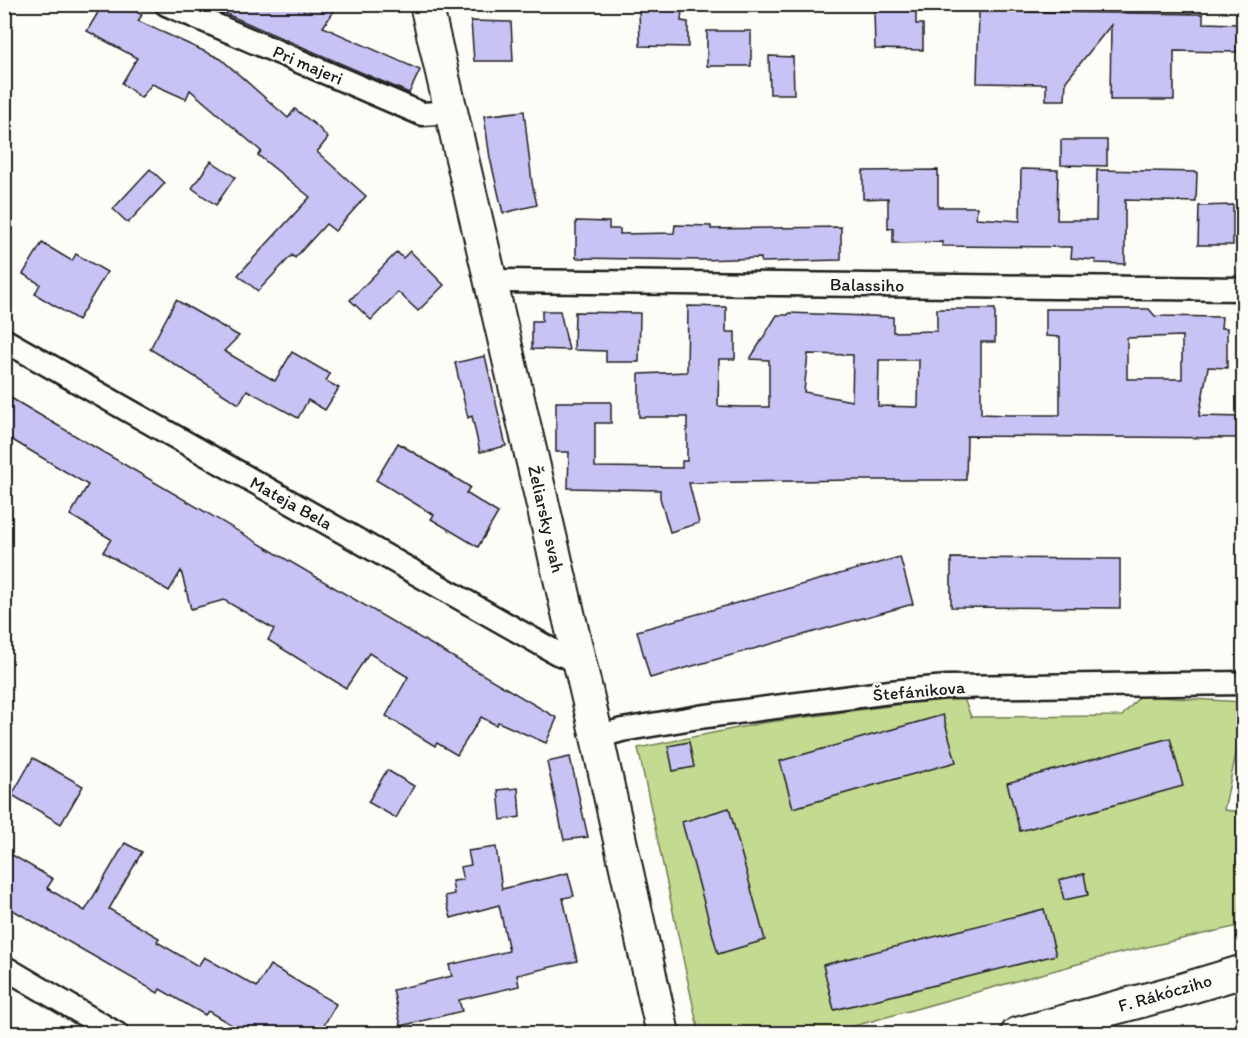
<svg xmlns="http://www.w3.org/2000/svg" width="1248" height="1038" viewBox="0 0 1248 1038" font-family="Itim,sans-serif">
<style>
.green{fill:#c4da90;stroke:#707b56;stroke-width:1.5}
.building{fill:#c7c3f5;stroke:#1c1c1c;stroke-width:1.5;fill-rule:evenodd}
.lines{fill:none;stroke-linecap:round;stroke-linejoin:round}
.street-casing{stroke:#1c1c1c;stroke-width:27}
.secondary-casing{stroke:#1c1c1c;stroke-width:36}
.street{stroke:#fdfcf7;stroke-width:22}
.secondary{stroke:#fdfcf7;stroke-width:32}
.labels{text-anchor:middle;stroke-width:4.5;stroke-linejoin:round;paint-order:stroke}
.street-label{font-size:18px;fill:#1c1c1c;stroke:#fdfcf7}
</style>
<rect width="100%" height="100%" fill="#fdfcf7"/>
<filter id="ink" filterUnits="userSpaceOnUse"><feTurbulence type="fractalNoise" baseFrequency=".0167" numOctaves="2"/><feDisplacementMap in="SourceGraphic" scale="12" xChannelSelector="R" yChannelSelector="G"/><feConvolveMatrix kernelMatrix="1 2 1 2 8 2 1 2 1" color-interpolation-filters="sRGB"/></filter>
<g filter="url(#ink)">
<path class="green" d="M963,696L971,717L1122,716L1140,696L1243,702V721L1224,810L1243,812V925L1103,957L829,1033H699L638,748L762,723Z"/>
<g class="building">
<path d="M103,4H123L142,15L138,21L221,59L288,118L295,109L318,127L328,138L317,152L366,196L335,231L326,224L295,258L292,255L258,291L238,275L310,197L258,155L261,151L190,90L186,99L152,84L141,98L122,83L137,58L87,31Z"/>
<path d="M203,4H339L323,27L420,70L409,93Z"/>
<path d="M639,8L682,9L681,21L688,22V47L640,46Z"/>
<path d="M874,10L916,11V24H923V50L875,49Z"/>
<path d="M979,11L1203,14V23L1238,24L1237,52L1174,51V100H1110L1111,25L1066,81L1065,100H1046V84L977,83Z"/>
<path d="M471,21L511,22L513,61H474Z"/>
<rect x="707" y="31" width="44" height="35"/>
<path d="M769,56L793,57L794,94H770Z"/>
<path d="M524,111L532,183L537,205L503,213L490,158L484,116Z"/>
<path d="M1061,140H1107V166L1061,165Z"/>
<path d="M211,161L235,177L216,205L192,188Z"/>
<path d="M150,169L165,183L128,223L113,209Z"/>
<path d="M1021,169L1058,170L1057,220H1096L1097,170L1197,172L1196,202L1125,200V264L1095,263L1096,260L1071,258L1072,247L942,246V242L893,243V228L888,229V198L863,199V171L938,170V207H977L976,218L1020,221Z"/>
<path d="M1233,205V245H1198L1199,206Z"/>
<path d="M576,221L609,222V229H620V234L674,233L675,225L711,226V229L841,227V260L761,262V258L702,260L576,258Z"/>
<path d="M42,243L72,261L76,254L107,272L78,320L35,294L40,284L23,274Z"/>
<path d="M410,251L444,285L418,311L398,292L371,320L350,300L397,252L403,258Z"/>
<path d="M176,300L239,336L224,351L275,381L292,352L330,374L326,381L339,388L325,410L308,400L298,418L247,390L239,404L150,349Z"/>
<path d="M688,306L726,307V332H735V359H719L718,406L740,407H769V360L750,359L777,315H788L789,313L893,317V332L937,331V309H995V342H981V414L1010,415H1060V337L1046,336V309H1149L1155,316L1222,317L1221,328H1227V368L1208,367L1199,416L1244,417V438L967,436L966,480H851L689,483L699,523L670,532L660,498V490L568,488L569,452H556V402H611V423H595V467L682,468V461H687V417H639V374L687,372ZM1182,336V379H1127V338ZM808,354L853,355L852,401L804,392ZM879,360H919L918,407L878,406Z"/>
<path d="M542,311H560L569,350L532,349V321H542Z"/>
<path d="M575,312L640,313L639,362H606V351L574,350Z"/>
<path d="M485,356L506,446L480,452L472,416L468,418L455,363Z"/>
<path d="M4,394L557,718L546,743L498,722L496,725L481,717L457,755L437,743L435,746L386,716L408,677L369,653L346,688L268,640L274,629L224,600L191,609L181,571L169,591L103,552L111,539L70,515L88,485L4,435Z"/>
<path d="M398,443L470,487L466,493L498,513L478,547L431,519L434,515L376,480Z"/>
<path d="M900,557L913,604L650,678L637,631Z"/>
<path d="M951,558L1120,559V608L951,607Z"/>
<path d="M943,715L956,762L793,808L780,761Z"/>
<path d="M1170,738L1183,786L1020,831L1007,783Z"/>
<path d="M689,742L694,767L673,771L668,746Z"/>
<path d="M570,757L588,837L564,840L547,762Z"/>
<path d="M33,758L83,786L61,824L12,795Z"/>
<path d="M387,770L414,786L396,818L368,802Z"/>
<path d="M518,788L520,817L501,820L498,790Z"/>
<path d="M729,808L765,940L718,954L682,822Z"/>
<path d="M125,843L142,852L109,909L159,938L157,942L198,966L204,957L257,987L270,965L336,1004L319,1034H247L208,1011L205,1015L160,989L158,993L4,905V850L53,879L47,888L85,911Z"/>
<path d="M496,847L502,889L568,873L574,896L563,898L577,961L517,975L519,986L459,1000L462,1011L401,1026L393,990L452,976L449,965L509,951L499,905L451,918L445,896L454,894L452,881L463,880L460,867L471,865L468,851Z"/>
<path d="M1084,874L1088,895L1064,900L1059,880Z"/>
<path d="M1044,909L1056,955L834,1010L823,965Z"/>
</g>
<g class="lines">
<g class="street-casing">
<g id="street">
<path d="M166,4L422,114L453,112"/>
<path d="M491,281L1244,289"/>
<path d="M4,340L557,653L580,662"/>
<path d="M597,737L622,730L699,717L890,692L947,687L1244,683"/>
<path d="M4,967L117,1034"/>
</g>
</g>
<g class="secondary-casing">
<g id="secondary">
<path d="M426,4L597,737L663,1034"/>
<path d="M1017,1034L1171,993L1244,971"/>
</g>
</g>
<use href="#street" class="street"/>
<use href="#secondary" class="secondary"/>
</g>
</g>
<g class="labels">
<g class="street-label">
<text transform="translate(308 65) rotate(23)" y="6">Pri majeri</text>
<text transform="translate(867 285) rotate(1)" y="6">Balassiho</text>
<text transform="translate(291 503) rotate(29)" y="6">Mateja Bela</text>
<text transform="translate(546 519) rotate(77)" y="6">Želiarsky svah</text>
<text transform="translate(919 691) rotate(-5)" y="6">Štefánikova</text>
<text transform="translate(1165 993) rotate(-16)" y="6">F. Rákócziho</text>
</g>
</g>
<rect width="1248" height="1038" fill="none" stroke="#fdfcf7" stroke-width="24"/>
<rect x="12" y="12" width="1224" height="1014" fill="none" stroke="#1c1c1c" stroke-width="2" filter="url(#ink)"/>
</svg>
